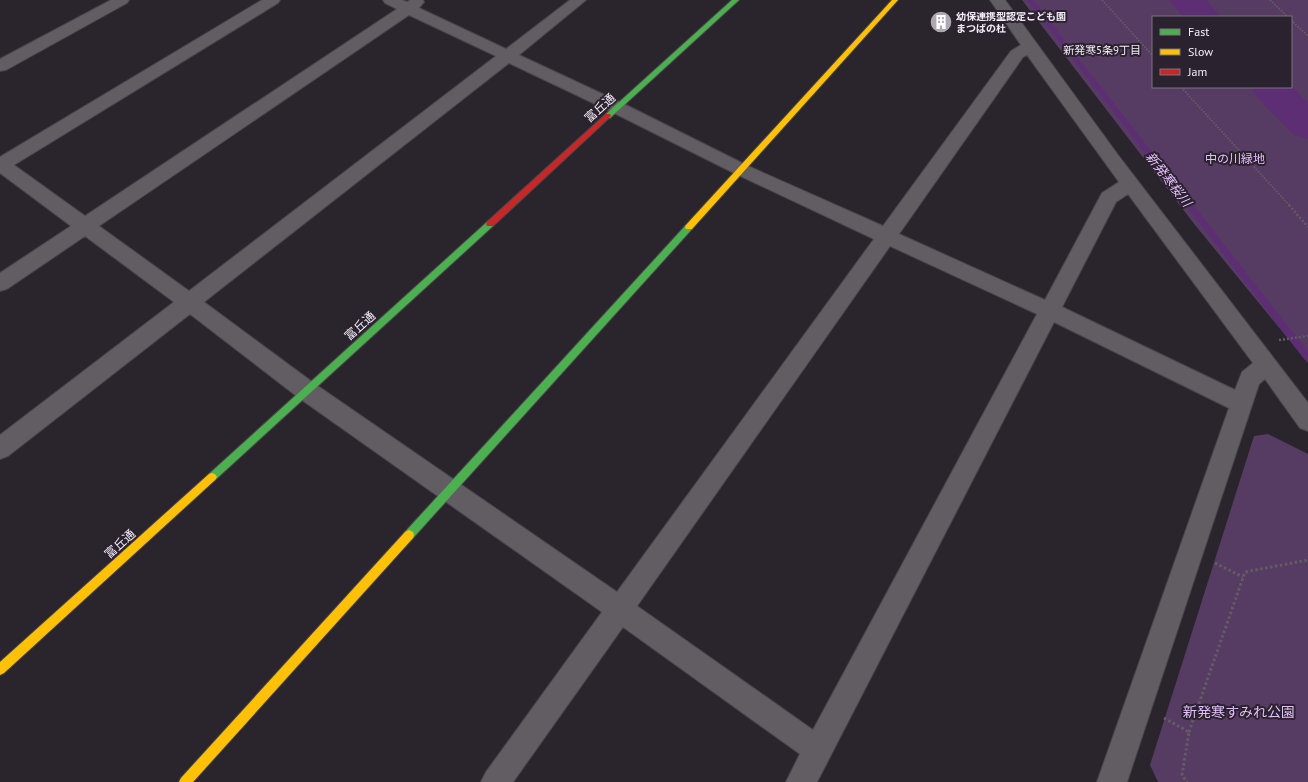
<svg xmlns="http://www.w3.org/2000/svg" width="1308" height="782" viewBox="0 0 1308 782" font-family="'PT Sans','Noto Sans JP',sans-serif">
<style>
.green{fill:#563b63;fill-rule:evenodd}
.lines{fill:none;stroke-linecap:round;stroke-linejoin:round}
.stream{fill:#5d2e73;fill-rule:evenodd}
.river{fill:#5d2e73;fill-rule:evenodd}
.street-casing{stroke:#48444a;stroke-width:2}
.fast-casing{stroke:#48444a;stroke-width:2}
.slow-casing{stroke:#48444a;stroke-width:2}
.jam-casing{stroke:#48444a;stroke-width:2}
.path-far2{stroke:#615d63;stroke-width:2;stroke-dasharray:1.5 1.5;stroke-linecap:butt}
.path-far1{stroke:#615d63;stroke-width:2.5;stroke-dasharray:2 2;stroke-linecap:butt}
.path{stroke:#615d63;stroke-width:3;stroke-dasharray:2.5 2.5;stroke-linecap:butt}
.street{fill:#615d63;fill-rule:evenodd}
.fast{fill:#4caf50;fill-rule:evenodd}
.slow{fill:#ffc107;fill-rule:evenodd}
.jam{fill:#c62828;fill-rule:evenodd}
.labels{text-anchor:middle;stroke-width:4;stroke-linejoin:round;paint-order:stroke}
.far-poi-label{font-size:10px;font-weight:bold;fill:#f4eef8;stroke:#2b222f;text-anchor:start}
.far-neighbourhood-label{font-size:11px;fill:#f4eef8;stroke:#2b222f}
.street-label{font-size:12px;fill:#f4eef8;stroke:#2b222f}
.park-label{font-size:12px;fill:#e7befd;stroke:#2b222f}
.water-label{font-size:13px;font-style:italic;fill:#e8bffd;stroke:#2b222f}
.near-park-label{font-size:14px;fill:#e7befd;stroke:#2b222f}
</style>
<rect width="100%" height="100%" fill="#2a252c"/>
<g class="green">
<path d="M1022,0H1308V363L1195,225ZM1153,17H1291V87H1153Z"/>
<path d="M1268,434L1308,454V782H1158L1150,765L1254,436Z"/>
</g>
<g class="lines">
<path class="stream" d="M1027,0H1033L1308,352V361L1305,360Z"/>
<g class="river">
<path d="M1169,0H1206L1221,17H1183Z"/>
<path d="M1291,86L1308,103V139L1294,135L1256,96L1251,87H1291Z"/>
</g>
<g class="street-casing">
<g id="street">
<path d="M111,0H129L127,3L6,70L0,71V59Z"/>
<path d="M262,0H280L278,3L14,165L85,216L397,9L385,3L383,0H402L407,2L410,0H423L424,2L419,8L506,49L570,0H586L519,55L624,104L748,166L883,226L1011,51L1021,45L990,0H1005L1118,155L1308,403V431L1300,428L1265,379L1259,384L1127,782H1097L1229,408L1054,322L817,782H786L800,754L623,627L513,782H481L486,772L602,612L299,398L190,314L8,456L0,459V435L174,302L85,236L7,289L0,291V273L71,226L0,173V157ZM409,15L496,56L189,291L99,226ZM1027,55L1119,182L1102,193L1045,300L899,234L1023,57ZM509,63L612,112L736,174L874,239L617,592L315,384L204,302ZM1128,194L1253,363L1242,372L1235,390L1062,307L1116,202ZM890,246L1037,314L813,730L637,606Z"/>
</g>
</g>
<g class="fast-casing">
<g id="fast">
<path d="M732,0H739L610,118H606V114Z"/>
<path d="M490,221L494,224L493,226L215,480L212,481L209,480L207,477L209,474L487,222Z"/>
<path d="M689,224L692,225L693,227L692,229L413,538L409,540L405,538L404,535L405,532L686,225Z"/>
</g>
</g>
<g class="slow-casing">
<g id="slow">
<path d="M892,0H898L692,229H686L685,227L686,225Z"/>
<path d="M212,473L215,474L217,477L215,480L4,673L0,675V662L209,474Z"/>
<path d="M409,530L413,532L414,535L413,538L193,782H179L181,778L405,532Z"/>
</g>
</g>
<g class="jam-casing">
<path id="jam" d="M606,114H610L611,116L493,226H487L486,224L487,222Z"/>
</g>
<g class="path-far2">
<path d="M1102,0L1153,56"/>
<path d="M1270,0L1288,17"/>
<path d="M1291,20L1308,36"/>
<path d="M1181,87L1290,206"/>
</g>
<g class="path-far1">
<path d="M1289,205L1308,227"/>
<path d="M1279,340L1308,336"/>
</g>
<g class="path">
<path d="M1215,563L1243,577"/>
<path d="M1164,718L1189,732L1182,775L1187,782"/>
<path d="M1189,732L1245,572L1308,560"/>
</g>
<use href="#street" class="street"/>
<use href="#fast" class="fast"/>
<use href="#slow" class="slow"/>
<use href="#jam" class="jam"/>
</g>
<defs>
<g id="building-disc" transform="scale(1.15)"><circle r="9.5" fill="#ada8b1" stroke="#2b222f"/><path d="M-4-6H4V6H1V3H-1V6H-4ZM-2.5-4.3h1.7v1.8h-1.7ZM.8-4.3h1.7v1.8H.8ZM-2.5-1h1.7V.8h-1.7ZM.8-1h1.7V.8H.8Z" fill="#fff"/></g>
</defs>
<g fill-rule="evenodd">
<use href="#building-disc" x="941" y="22"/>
</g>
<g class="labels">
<g class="far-poi-label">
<text x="956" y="20">幼保連携型認定こども園<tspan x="956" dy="12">まつばの杜</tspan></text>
</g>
<g class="far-neighbourhood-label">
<text x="1102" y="54">新発寒5条9丁目</text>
</g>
<g class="street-label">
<text transform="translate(600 108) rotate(-42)" y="4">富丘通</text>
<text transform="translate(360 326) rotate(-42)" y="4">富丘通</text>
<text transform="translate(120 544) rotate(-42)" y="4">富丘通</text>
</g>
<g class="park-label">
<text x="1235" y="163">中の川緑地</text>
</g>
<g class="water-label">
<text transform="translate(1169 179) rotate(52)" y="5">新発寒桜川</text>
</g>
<g class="near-park-label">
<text x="1239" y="717">新発寒すみれ公園</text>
</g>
</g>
<rect x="1152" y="16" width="140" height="72" fill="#2b222f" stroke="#7b747f"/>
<rect x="1160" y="29" width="20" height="6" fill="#4caf50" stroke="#7b747f"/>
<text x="1188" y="36" font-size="12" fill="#f4eef8">Fast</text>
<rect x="1160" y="49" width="20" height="6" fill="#ffc107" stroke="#7b747f"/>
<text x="1188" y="56" font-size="12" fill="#f4eef8">Slow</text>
<rect x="1160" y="69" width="20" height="6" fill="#c62828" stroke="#7b747f"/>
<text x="1188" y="76" font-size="12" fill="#f4eef8">Jam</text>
</svg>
